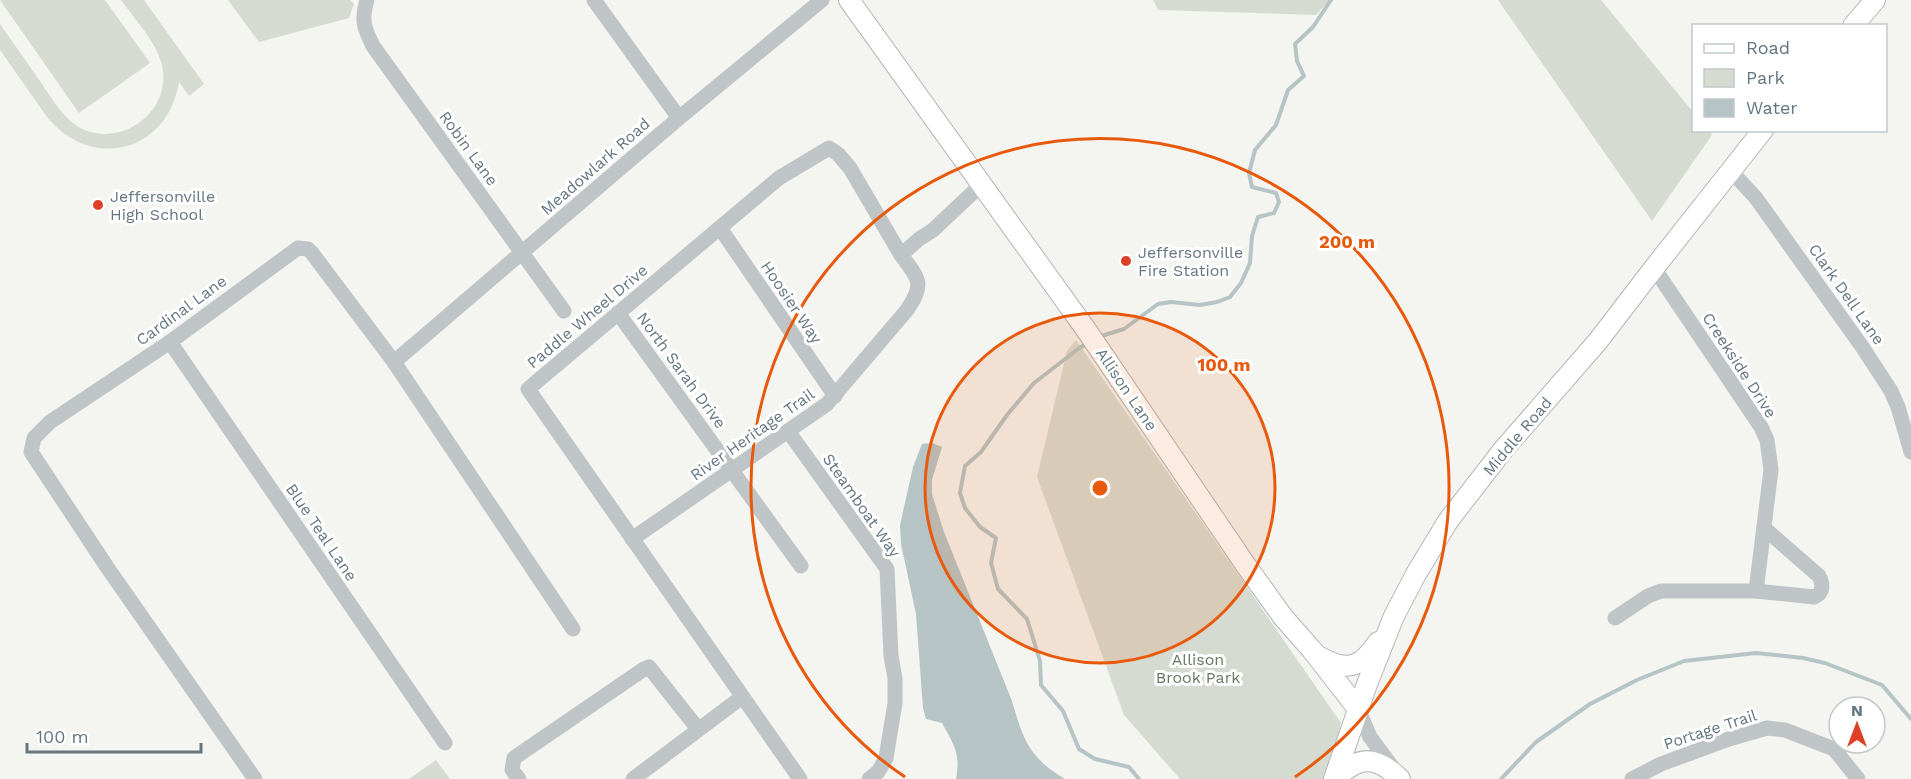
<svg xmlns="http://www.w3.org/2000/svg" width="1911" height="779" viewBox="0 0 1911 779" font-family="'Work Sans',sans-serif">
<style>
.green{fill:#d6dbd1}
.water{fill:#b6c4c6}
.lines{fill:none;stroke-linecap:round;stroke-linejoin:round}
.stream{stroke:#b6c4c6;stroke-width:4}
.major-casing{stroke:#b2b7ba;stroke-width:22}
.minor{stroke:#bfc4c6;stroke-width:15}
.major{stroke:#fff;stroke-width:20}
.ring{fill:none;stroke:#e8590c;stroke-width:3}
.poi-dot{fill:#dd4027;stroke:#fff;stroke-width:2}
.labels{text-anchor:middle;stroke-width:6;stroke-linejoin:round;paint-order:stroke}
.street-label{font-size:16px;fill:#647680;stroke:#fff}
.poi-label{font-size:16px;fill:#647680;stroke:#fff;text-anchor:start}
.park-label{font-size:16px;fill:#697862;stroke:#fff}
.centre{fill:#e8590c;stroke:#fff;stroke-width:3}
.ring-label{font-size:18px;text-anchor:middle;font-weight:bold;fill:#e8590c;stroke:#fff;stroke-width:6;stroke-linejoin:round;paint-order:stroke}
</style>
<rect width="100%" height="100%" fill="#f4f4f0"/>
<g class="green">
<path d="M0,0H105L150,63L79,113Z"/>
<path d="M121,0H144L204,84L189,96L179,82C168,152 92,172 47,117L0,50V24C14,44 28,64 42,84C52,99 62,116 77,126C118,151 173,113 162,65C156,41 135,20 121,0Z"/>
<path d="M228,0H350L354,4L349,18L259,42Z"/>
<path d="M1153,0H1330L1316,15L1158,10Z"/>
<path d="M1498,0H1601L1693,112L1694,130L1709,131L1712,135L1652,221Z"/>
<path d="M1076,340L1341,723L1328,779H1180L1124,715L1037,477L1067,351Z"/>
<path d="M436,760L450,779H409Z"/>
</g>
<path class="water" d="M932,443L942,447L932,480V494L944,532L1012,701C1023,739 1029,758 1065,779H956C961,754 954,745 942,723L926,719L923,708L916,614L901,544L900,525L913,467L922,444Z"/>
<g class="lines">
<g class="stream">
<path d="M1098,337L1124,329L1158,304L1171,302L1200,305L1217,302L1230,297L1241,283L1250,263L1252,236L1258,217L1274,213L1279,202L1276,193L1252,187L1249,173L1255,150L1276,125L1288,90L1304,76L1297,61L1295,44L1313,27L1331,0"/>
<path d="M1089,342L1078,349L1034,383L1007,415L981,452L965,466L960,493L965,508L980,527L996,538L991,563L998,589L1027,619L1040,661L1041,685L1063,711L1079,749L1095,759L1129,767L1139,779"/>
<path d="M1501,779L1536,742L1590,704L1637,680L1684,661L1756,653L1803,658L1825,663L1882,685L1911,719"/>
</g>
<g class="major-casing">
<g id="major">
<path d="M849,0L1087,331L1247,567L1283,617L1312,650L1358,709"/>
<path d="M1853,26L1875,0"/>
<path d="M1318,656C1346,672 1360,669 1378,642"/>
<path d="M1334,779L1367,684L1394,616L1416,574L1448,521L1503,450L1598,341L1654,268L1763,130"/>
<path d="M1336,779C1339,773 1344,771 1350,767C1369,754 1386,765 1400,779"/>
</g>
</g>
<g class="minor">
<path d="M367,0C361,20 364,28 373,46L564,311"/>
<path d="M594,0L679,118"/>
<path d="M1731,171L1756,198L1863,348L1891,391L1898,407L1911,452"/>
<path d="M720,228L835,396"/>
<path d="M1654,268L1761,427L1767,440L1771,470L1756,591"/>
<path d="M618,313L801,566"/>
<path d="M170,342L445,743"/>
<path d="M394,362L679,118L822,0"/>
<path d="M788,431L887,569L891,656L895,678V703L886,758L878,772L869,779"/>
<path d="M632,539L827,404L907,310C925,283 919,279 901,255L919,239L933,230L982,184"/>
<path d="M1615,618L1648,596L1661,591H1756L1814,597C1824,593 1823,584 1819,576L1764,528"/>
<path d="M1358,709L1370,737L1396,772"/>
<path d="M255,779L107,567L31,452L34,438L50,422L170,342L298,248L308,249L312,253L394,362L573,629"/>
<path d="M519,779L512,770L514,758L644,669L649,667L698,729"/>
<path d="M633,779L742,697"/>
<path d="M800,779L528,389L779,178L829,148L838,154L850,168L901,255"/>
<path d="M1632,779L1661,764L1729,739L1767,728L1785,730L1834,749L1858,779"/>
</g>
<use href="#major" class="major"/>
</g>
<circle cx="1100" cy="488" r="175" fill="#e8590c" fill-opacity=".12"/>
<g class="ring">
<circle cx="1100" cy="488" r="175"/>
<path d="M905 777A349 349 0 1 1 1295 777"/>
</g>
<g class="poi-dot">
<circle cx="98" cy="205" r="6"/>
<circle cx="1126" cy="261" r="6"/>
</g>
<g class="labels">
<g class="street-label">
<text transform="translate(469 148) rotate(54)" y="6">Robin Lane</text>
<text transform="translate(595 166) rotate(-41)" y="6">Meadowlark Road</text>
<text transform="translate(1847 294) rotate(55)" y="6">Clark Dell Lane</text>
<text transform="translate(792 302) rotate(56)" y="6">Hoosier Way</text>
<text transform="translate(181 310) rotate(-36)" y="6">Cardinal Lane</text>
<text transform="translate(587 316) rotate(-40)" y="6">Paddle Wheel Drive</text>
<text transform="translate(1740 365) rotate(57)" y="6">Creekside Drive</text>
<text transform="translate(682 370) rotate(54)" y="6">North Sarah Drive</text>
<text transform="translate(1127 389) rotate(56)" y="6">Allison Lane</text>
<text transform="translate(752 434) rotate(-35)" y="6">River Heritage Trail</text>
<text transform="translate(1517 436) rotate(-50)" y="6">Middle Road</text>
<text transform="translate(862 505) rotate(55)" y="6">Steamboat Way</text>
<text transform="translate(322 532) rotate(56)" y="6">Blue Teal Lane</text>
<text transform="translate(1710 729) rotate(-18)" y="6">Portage Trail</text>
</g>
<g class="poi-label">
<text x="110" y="202">Jeffersonville<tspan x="110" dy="18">High School</tspan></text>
<text x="1138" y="258">Jeffersonville<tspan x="1138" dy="18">Fire Station</tspan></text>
</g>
<g class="park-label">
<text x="1198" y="665">Allison<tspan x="1198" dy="18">Brook Park</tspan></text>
</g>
</g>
<circle cx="1100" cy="488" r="9" class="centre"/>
<g class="ring-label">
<text x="1347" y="248">200 m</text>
<text x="1224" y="371">100 m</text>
</g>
<rect x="1692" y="24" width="195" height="108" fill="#ffffff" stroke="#c1c8cc" stroke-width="1.5"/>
<rect x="1704" y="44" width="30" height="9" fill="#ffffff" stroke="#c1c8cc" stroke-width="1.5"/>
<text x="1746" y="54" font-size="18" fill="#647680">Road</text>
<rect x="1704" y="69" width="30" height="18" fill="#d6dbd1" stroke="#c1c8cc" stroke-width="1.5"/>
<text x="1746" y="84" font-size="18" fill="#647680">Park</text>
<rect x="1704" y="99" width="30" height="18" fill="#b6c4c6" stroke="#c1c8cc" stroke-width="1.5"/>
<text x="1746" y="114" font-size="18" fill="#647680">Water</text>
<g transform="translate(1857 725)"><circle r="28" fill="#ffffff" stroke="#c1c8cc" stroke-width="1.5"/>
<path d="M0-4.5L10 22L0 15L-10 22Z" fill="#dd4027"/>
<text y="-9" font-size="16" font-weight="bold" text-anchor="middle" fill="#647680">N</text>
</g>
<path d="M27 743v9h174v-9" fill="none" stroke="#647680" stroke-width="3"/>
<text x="36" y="743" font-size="18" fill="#647680" stroke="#ffffff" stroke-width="4.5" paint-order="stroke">100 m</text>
</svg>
